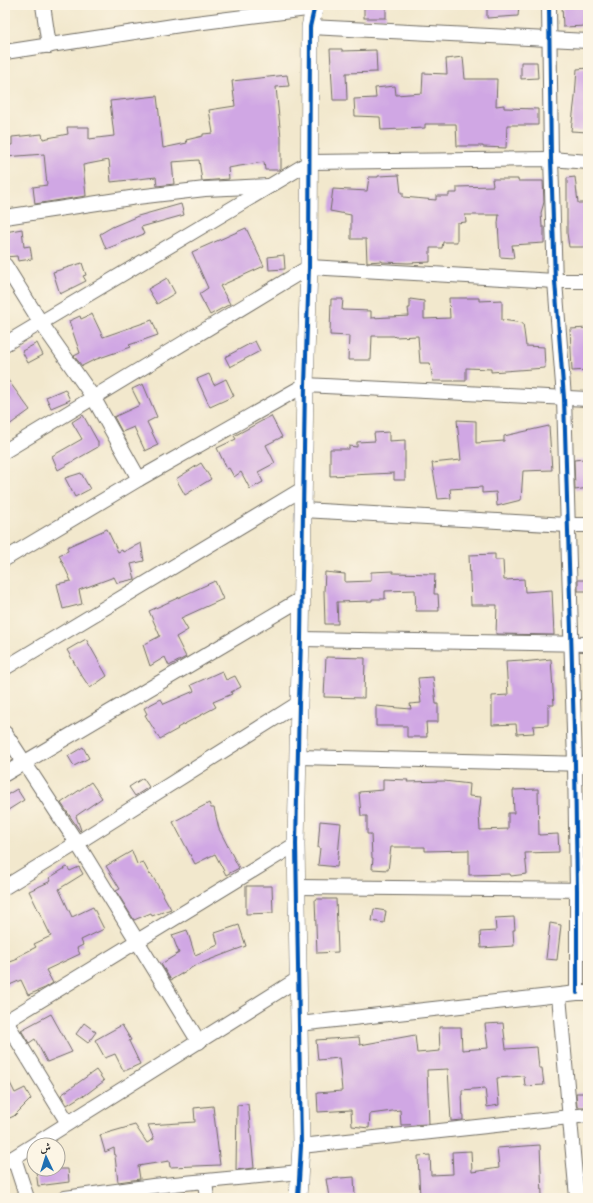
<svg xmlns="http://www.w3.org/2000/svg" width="593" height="1203" viewBox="0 0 593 1203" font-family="Cardo,Amiri,serif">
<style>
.building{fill:#d0a7e4}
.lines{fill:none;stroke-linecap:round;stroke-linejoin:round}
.minor-casing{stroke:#716d64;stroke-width:16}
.tertiary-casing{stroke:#716d64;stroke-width:18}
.minor{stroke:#fff;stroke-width:14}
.tertiary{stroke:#fff;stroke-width:17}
.cycleway-casing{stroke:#fcf5e5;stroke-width:6}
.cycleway{stroke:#0057b8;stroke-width:4}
</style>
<rect width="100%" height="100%" fill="#fcf5e5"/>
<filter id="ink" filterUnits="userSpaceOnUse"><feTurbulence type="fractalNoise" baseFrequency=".025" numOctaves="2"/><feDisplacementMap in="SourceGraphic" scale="8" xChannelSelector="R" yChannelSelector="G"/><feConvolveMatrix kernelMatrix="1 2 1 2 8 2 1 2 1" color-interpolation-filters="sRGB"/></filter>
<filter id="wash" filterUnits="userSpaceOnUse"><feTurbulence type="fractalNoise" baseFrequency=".012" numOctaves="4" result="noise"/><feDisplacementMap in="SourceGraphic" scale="16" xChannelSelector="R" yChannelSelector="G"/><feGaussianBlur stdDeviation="0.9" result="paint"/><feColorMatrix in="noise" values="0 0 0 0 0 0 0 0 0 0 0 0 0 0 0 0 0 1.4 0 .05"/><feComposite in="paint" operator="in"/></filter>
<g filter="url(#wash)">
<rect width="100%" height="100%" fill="#f2e8cd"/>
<g id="blocks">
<g class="building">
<rect x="364" y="5" width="22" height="13"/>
<path d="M487,5H519L518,16L487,18Z"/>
<path d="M562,5H588V26L563,27Z"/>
<path d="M330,49H342V51L376,50L377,72L346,73L347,100H333Z"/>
<path d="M463,57L465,79H497L496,106L504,105V108L538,109V125H507L506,148L483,147V146H457L456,124H425V128L381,130L380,117L355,116L354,99L376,98L375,88L395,86L396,95L422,93L423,73L447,74L446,59Z"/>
<path d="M521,62H537L538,78L521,79Z"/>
<path d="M588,68V132L571,131L575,97L577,69Z"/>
<path d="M287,75L289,86L276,87L281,138V169L280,170H265L264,162L228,168L229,179L202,181L199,160L172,162L174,184L157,186L156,177L111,182L109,160L83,165L86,196L35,204L33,187L47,185L44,154L5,157V145H12V137L42,134L43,139L68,134L67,127H89V139L114,136L110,101L157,96L163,148L187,143L186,140L203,136V134L213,133L209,110L235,106L232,81Z"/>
<path d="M399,175L401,193H403V197L436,200V196H449V193H457V187L493,186L492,179H518V181H543L544,202L541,213L542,227H544V243L512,245L514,258L500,257L498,223L499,215H465L466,222L457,223V242H443L442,248H430V262L408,263L382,262V261L367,262L366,239H351V215L330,211L333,189L367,191L369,177H378V176Z"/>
<path d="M575,177L578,203H588V247H569L567,233V178Z"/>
<path d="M181,204L184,215L141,227L144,234L106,249L100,234L112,227L138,216Z"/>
<path d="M246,228L264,266L220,286L230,304L210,315L199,294L208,288L192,252Z"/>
<path d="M22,229L24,247L30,246L32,259L18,261L17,256L5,257V232Z"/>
<path d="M284,255L285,269L269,270L268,257Z"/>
<path d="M82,263L86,275L83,276L86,281L60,294L53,272Z"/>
<path d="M167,278L175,293L157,304L148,289Z"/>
<path d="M449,298H479V301L502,300V320L523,323L526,346L544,347L545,368L491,372V369L466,368V381H433L430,363H420L418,336L395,337L394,336H372L371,360H348L349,336L330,335L331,299H343L342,310L371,311V318L409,316L408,308H410V299L424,301V319L450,318Z"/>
<path d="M92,314L103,337L152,320L158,335L129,345L131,347L94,360L82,366L74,356L80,353L69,321L80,316L81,319Z"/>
<path d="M588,328V370L572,371L570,329Z"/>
<path d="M255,341L260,351L230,367L225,357Z"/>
<path d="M37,343L43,355L28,363L22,351Z"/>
<path d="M209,374L214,385L226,379L234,396L210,407L197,379Z"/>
<path d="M5,376L30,410L5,428Z"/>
<path d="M143,384L157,417L147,422L158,445L145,451L134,427L122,432L114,417L140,405L132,389Z"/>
<path d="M65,389L70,400L51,408L46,397Z"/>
<path d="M83,415L98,442V447L58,470L52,456L82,439L72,422Z"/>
<path d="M271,416L282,437L266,445L275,463L258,472L263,482L250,489L241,472L234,477L229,468L227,469L217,448L236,439L234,436Z"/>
<path d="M457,420L476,421V443L504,441V436L549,426L552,470L523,471L521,500L497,506L496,492L482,493V487L450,489L451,498L438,499L432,463L461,460Z"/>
<path d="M389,432V441L405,440V480H394V473L330,476V449H349V446L357,447V442L375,441L374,433Z"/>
<path d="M584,459L585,471H588V488L575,490L574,460Z"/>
<path d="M201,463L211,479L185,495L176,479Z"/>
<path d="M81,473L90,489L75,497L65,478Z"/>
<path d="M107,529L118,552L122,550L123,552L141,543L144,561L131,564L135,579L117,583L114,577L79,590L82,604L63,609L57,584L71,581L59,555L68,551L67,547Z"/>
<path d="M495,554V560H503L504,580L524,579L525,592L552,590L554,635L496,634L497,605H471L469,555Z"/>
<path d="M393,571V573L435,574L434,594H438L439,611H416L415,590L385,591V599H372V601L337,602L338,624H325L324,591L325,572L345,574V582L371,581V572Z"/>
<rect x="578" y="580" width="10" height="11"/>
<path d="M215,581L223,599L181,618L188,630L176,637L186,657L169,666L165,657L150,666L143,645L160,636L149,611Z"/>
<path d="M86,639L107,676L90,688L80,673L67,650Z"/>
<path d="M326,657L365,658L364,698L324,697Z"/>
<path d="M551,659L554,705H548V725L533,726L534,733L517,734L516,724L492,725V696L508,695L506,661L522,660V662Z"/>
<path d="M222,671L226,680L235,676L241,687L231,692L232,694L213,702L216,707L177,728L178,729L160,739L145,715L147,714L144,708L161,699L164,704L194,691L191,685Z"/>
<path d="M433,677L436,704H438V722H426L427,737H407V726H376V706L411,709L410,704L421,703L418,678Z"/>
<path d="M83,747L89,758L74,766L68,756Z"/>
<path d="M143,778L149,787L135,796L129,787Z"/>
<path d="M383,779L408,780L407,782L444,781L470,784L469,796L481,797L479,814L480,830L508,829V813H514L513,790L538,789L539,835L558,834L559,852L525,853L527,874L511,876L510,874L469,875V850L425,851V847H391L388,870L372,869L373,858H372L371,834H367V816H361L359,792L383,790Z"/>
<path d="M91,782L102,798L76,816L81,830L80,831L61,803Z"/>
<path d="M17,789L24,800L5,812V796Z"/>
<path d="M209,803L211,808H214L219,829L239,868L226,875L215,854L195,864L173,822Z"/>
<path d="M320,821L341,823L337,867L318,865L320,848H318Z"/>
<path d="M132,851L137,864L143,862L150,875L151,874L157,884L171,909L152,916L151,913L134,920L116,891L120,889L106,866Z"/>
<path d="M67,867L70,871L79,867L83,874L59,889L72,917L93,907L104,929L81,940L83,945L77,948L80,954L46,970L53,983L45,988L28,995L21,980L5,987V964L18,959L17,957L36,947L34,944L51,936L29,891L51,881L49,878Z"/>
<path d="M246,886H272L273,913L246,914Z"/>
<path d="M315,899H336L338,952L317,953Z"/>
<path d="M374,909L386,911L384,923L372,921Z"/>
<path d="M514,917L515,930H513L514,946L481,948L480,932L496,931L495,918Z"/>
<path d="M550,923L561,925L557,960L546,959Z"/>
<path d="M239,925L246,946L196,965L171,980L161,964L179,953L172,935L187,930L195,955L218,945L215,933Z"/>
<path d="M51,1014L72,1052L47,1062L35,1039L29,1043L21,1030Z"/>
<path d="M84,1023L96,1032L88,1043L76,1034Z"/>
<path d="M503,1023L506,1049L537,1047L539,1068H542L544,1085L525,1086L524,1076L497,1078L499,1105L487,1107L485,1088L462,1090L463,1120L451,1121L448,1069L427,1070L429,1124L401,1125L400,1110L370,1114L369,1128L352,1126L351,1110L318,1112L317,1093L342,1091L339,1058L318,1060L316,1040L359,1037L360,1045L415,1035L417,1053L440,1051L439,1027H461L462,1050L488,1048L485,1024Z"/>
<path d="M122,1025L131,1040L129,1041L140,1064L127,1070H123L115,1054L105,1058L95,1040Z"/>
<path d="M96,1070L104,1081L84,1096L83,1095L67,1105L61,1095Z"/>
<path d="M5,1073L15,1093L25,1088L31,1099L14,1116L5,1120Z"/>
<path d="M576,1093H586V1107H577Z"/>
<path d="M248,1104L254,1168L236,1170L237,1105Z"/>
<path d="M213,1106L220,1165L170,1167L169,1161L138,1166L140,1179L118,1182L114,1148L105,1152L100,1135L135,1125L147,1143L154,1139L148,1125L195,1122L194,1108Z"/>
<path d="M540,1145L542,1196L500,1198H439V1197L420,1198L418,1156L430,1155L431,1175L453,1174L452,1152L471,1151L472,1172L499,1168L497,1148Z"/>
<path d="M54,1169H68L69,1182L38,1186L36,1171Z"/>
<path d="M354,1177L355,1196L329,1197L326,1179Z"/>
</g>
</g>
</g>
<g filter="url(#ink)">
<use href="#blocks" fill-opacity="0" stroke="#716d64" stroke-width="1"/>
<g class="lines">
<g class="minor-casing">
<g id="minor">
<path d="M43,5L49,46"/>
<path d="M549,5L551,159L555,281L564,398L575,764L577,890V993"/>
<path d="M310,27L588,41"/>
<path d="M5,52L180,25L315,8"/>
<path d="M5,217L137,197L205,189L269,186"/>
<path d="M5,265L41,323L93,397L139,479"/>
<path d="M5,344L310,162L551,159L588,162"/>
<path d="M5,451L309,267L555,281H588"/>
<path d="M303,510L567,525H588"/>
<path d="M5,559L139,479L305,385L588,399"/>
<path d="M301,639L588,644"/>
<path d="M5,668L304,488"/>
<path d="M5,733L77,843L199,1042"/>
<path d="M298,757L588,764"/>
<path d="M5,774L301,599"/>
<path d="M5,887L77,843L299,703"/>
<path d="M297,887L588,890"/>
<path d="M559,996L577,1198"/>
<path d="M5,1020L68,1123"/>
<path d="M5,1022L296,844"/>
<path d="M299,1024L577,993H588"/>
<path d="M301,1146L588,1115"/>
<path d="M14,1158L27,1198"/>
<path d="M5,1163L298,979"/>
<path d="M205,1182L207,1198"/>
<path d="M65,1198L153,1186L300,1172"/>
</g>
</g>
<g class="tertiary-casing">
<path id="tertiary" d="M298,1198L301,1146L296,844L299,703L301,639L305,385L309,267L310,27L315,5"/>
</g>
<use href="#minor" class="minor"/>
<use href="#tertiary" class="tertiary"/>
<g class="cycleway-casing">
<g id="cycleway">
<path d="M549,5L551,159L555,281L564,398L575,764L577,890V993"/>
<path d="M298,1198L301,1146L296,844L299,703L301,639L305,385L309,267L310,27L315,5"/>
</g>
</g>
<use href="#cycleway" class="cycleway"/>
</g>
</g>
<rect width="593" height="1203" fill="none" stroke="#fcf5e5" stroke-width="20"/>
<g transform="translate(46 1157) rotate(356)"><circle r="19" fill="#fcf5e5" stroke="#a8a49b"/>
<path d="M0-3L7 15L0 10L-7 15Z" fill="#1f6fb2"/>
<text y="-6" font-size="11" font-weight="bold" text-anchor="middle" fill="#2b2b2b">ش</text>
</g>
</svg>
